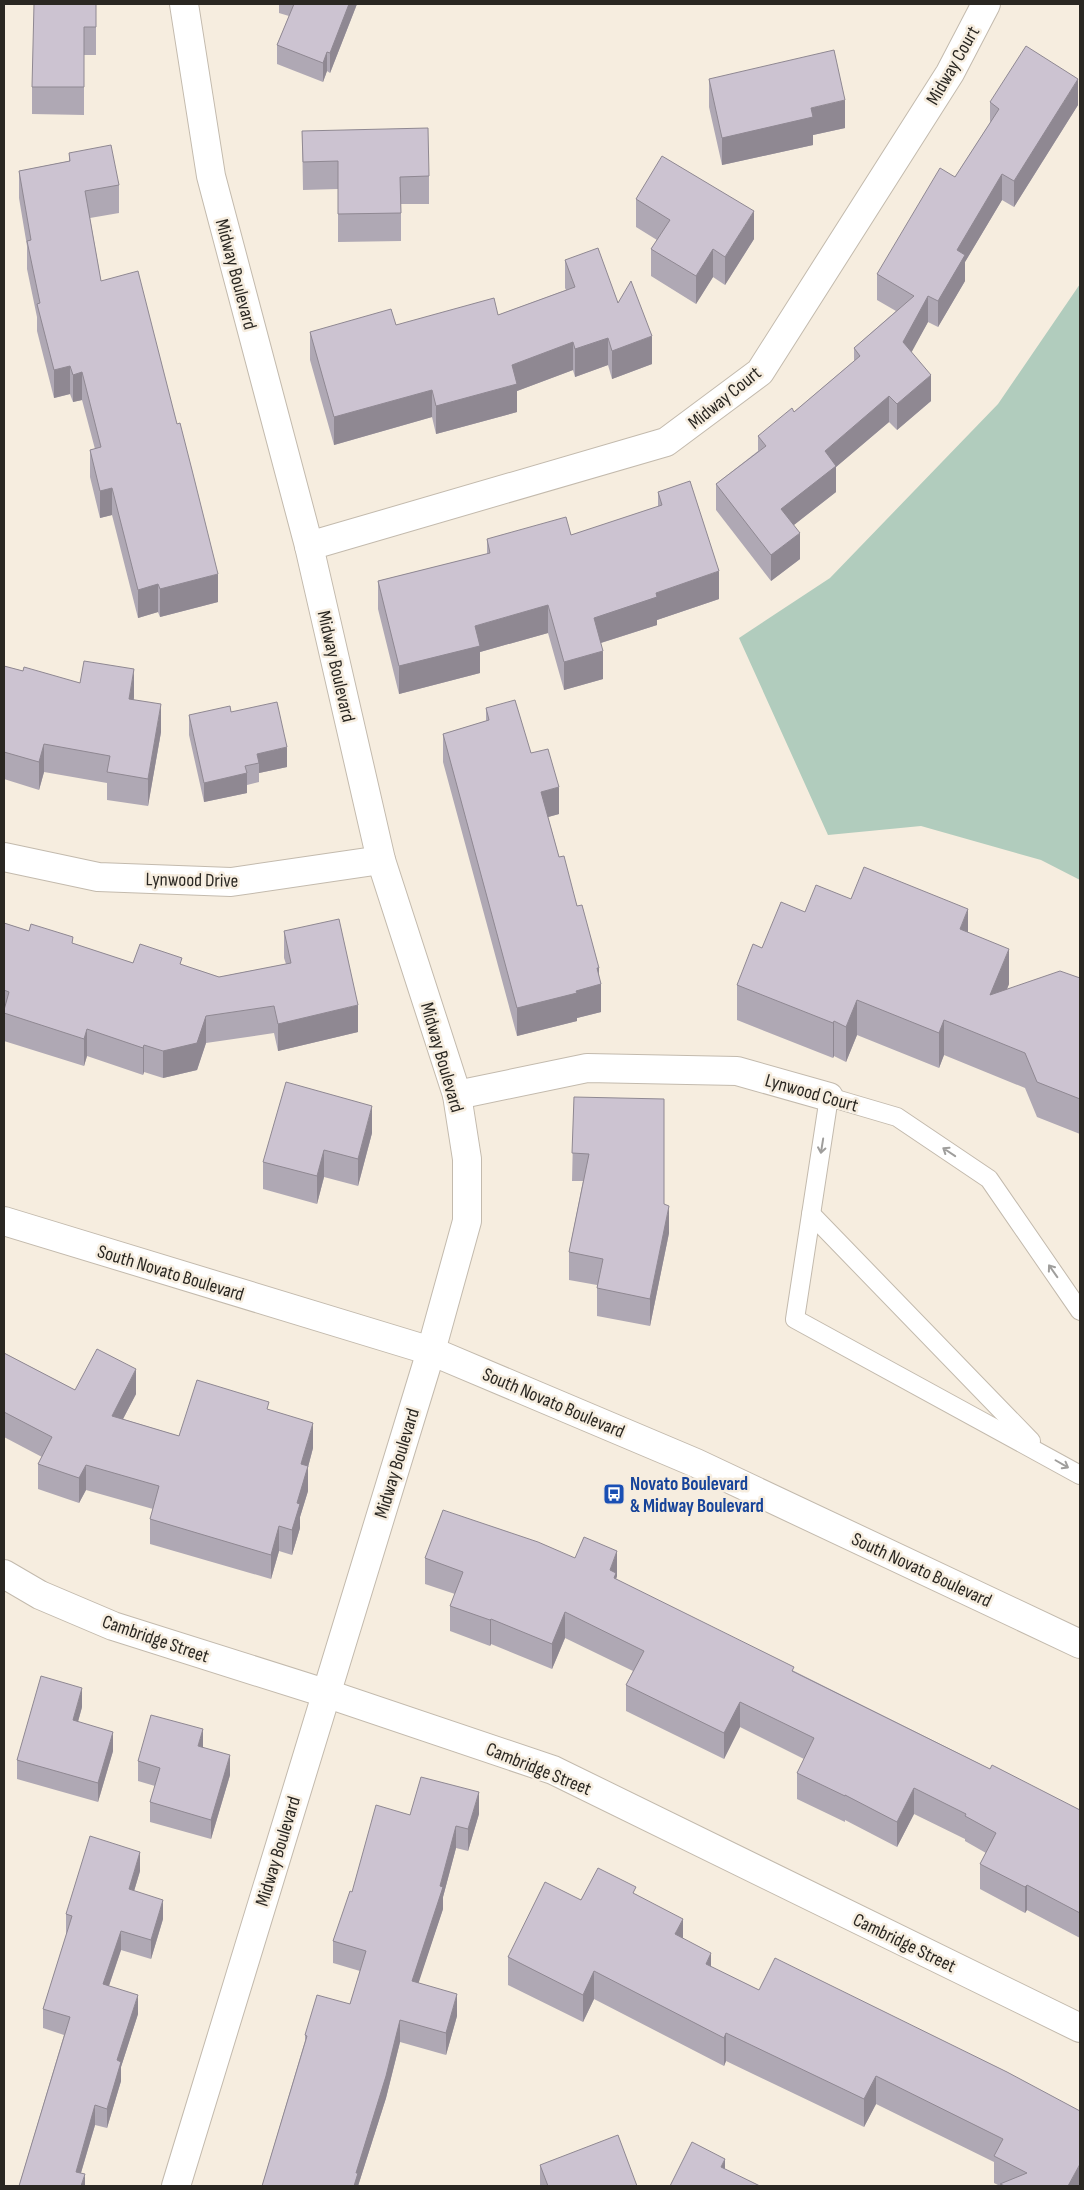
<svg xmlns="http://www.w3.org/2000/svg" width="1084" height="2190" viewBox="0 0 1084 2190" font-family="'Sofia Sans Condensed',sans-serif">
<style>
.green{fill:#b1ccbd}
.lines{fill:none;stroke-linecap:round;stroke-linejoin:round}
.lane-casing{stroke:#c3baad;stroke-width:20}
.street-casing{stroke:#c3baad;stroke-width:30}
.secondary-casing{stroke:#c3baad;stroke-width:30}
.lane{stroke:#fff;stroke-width:18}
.street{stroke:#fff;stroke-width:28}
.secondary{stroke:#fff;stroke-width:28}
.wall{fill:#afa8b4}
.shaded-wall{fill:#8f8892}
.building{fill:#ccc3d1;stroke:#8f8892}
.oneway{stroke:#9f9e9c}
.labels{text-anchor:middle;stroke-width:5;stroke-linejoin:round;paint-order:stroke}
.street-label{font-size:19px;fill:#2a2722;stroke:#f6eddf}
.transit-label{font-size:19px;font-weight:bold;fill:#164399;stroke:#f6eddf;text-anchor:start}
</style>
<rect width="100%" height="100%" fill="#f6eddf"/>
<path class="green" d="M1080,284V880L1041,860L921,826L828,835L739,638L830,578L998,404Z"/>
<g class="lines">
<g class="lane-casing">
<g id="lane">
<path d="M811,1214L1031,1441"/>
<path d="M1080,1311L989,1179L897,1117L829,1097L795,1319L1080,1475"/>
</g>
</g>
<g class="street-casing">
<g id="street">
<path d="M309,546L666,442L760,372L950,73L986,4"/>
<path d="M4,857L98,877L231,882L381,860"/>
<path d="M457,1095L587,1068L737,1071L829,1097"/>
<path d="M4,1574L40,1595L113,1626L325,1693L553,1770L1080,2028"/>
<path d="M176,2186L431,1351L467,1221V1159L457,1095L381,860L309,546L211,176L184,4"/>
</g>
</g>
<g class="secondary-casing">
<path id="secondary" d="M4,1221L431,1351L696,1463L1080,1644"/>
</g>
<use href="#lane" class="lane"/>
<use href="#street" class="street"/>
<use href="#secondary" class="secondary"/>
</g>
<g class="wall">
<path d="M96,4V55H84V115L32,114V87Z"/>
<path d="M279,4H357L330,73L327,71L323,82L277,64V45L289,16L279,13Z"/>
<path d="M709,79L845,128L813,135V145L722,165L709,107Z"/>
<path d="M990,102L1078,105L1014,207L1002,200L965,262V281L938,327L928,322L911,352L931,401L897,430L889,422L836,467V492L794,525L800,559L771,581L716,510V484L758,451V436L794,412L854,361V348L896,311L877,300V274L955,177L990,123Z"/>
<path d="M302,131L429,176V204H401V241L338,242V189L303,190Z"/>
<path d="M69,153L119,185V213L90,218L101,281L218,602L160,617L158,612L138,618L112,515L100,518L90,477V450L95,449L82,400L73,402L70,394L54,398L37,331V317L27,269V246L19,198V171L69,161Z"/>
<path d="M636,199L754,239L725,285L713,277L696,304L651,276V249L657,240L636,227Z"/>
<path d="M565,260L618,303L652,364L612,379L608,365L575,377L573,370L517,391V412L436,434L432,417L334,445L310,360V332L396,325L498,315L566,290L565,288Z"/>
<path d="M658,492L719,599L657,620V625L601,643L603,679L564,690L548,633L480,652V673L399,694L378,609V581L487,554V539L571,535L658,507Z"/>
<path d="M4,666L23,671L80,683L134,697V700L161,732L148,806L107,800V783L44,772L39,790L4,779Z"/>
<path d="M486,708L531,753L559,814L548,817L559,857L577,906L599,975L601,1012L577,1018V1021L517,1036L443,762V734L486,721Z"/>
<path d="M231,712L287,767L259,773V782L247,785V793L204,802L189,735V715Z"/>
<path d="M851,899L968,932L1009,984L1007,989L1080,978V1134L1037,1117L1025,1088L944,1055L939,1068L857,1035L846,1062L834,1056L833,1058L737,1020V985L762,948L805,912Z"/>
<path d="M4,923L29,931L73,944L133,963L182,965L219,977L286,964L284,958V931L358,1032L278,1051L274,1033L206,1043L197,1070L163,1078L144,1072L143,1075L87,1056L84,1066L4,1041Z"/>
<path d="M574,1097L664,1204L669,1233L650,1326L597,1316V1285L569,1280V1252L583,1181H572Z"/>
<path d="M372,1133L358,1186L324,1177L317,1204L263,1189V1162Z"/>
<path d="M4,1345V1353L75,1390L136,1394L123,1419L179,1436L269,1410L313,1448L308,1467V1491L300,1517V1528L292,1555L279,1551L271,1579L150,1544V1519L153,1509L86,1490L79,1503L38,1489V1464L42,1457L4,1437Z"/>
<path d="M425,1558L617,1576L616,1579L794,1671L990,1769L1080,1810V1938L1027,1910L1025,1913L980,1889V1864L986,1853L965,1841V1839L914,1814L897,1847L845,1820V1822L797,1799V1773L804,1759L740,1727L724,1759L626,1711V1685L633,1671L565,1638L552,1669L491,1644L490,1646L450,1631V1606L455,1594L425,1584Z"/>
<path d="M82,1707L78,1722L113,1751L98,1802L17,1779V1760Z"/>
<path d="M203,1747L230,1775L211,1839L150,1822V1802L155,1786L138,1781V1761Z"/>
<path d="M479,1814L468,1851L456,1848L443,1897V1909L418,1983L457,2016L446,2055L400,2042L386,2098L358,2186H262L305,2041V2035L350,2004L360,1971L333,1963V1941L352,1892L410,1815Z"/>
<path d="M140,1871L134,1891L163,1919L151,1959L121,1950L109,1986L138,2014L121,2067V2081L107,2128L95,2125L81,2173L85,2186H19L64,2035L43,2028V2009L67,1934L66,1933V1914Z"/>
<path d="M636,1894L683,1938L711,1967L759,1990L1080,2186H1000L994,2183V2162L876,2104L864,2127L726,2061L724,2066L594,1999L583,2022L508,1985V1957L581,1900Z"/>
<path d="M540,2165L637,2186H540Z"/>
</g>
<g class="shaded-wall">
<path d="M349,4H357L330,73V53Z"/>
<path d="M327,52V71L323,82V63Z"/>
<path d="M1078,79V105L1014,207V181Z"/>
<path d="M845,100V128L813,135V145L722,165V138L811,108Z"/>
<path d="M1002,174V200L965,262V281L938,327V301L957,250Z"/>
<path d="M754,211V239L725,285V257Z"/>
<path d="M713,249V277L696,304V276Z"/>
<path d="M928,296V322L903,368V342Z"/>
<path d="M652,336V364L612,379V351Z"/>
<path d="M608,338V365L575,377V349Z"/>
<path d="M573,342V370L517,391V412L436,434V406L512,365Z"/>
<path d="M70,366V394L54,398V370Z"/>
<path d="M82,372V400L73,402V375Z"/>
<path d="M931,375V401L897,430V404Z"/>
<path d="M432,390V417L334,445V417Z"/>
<path d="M889,396V422L836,467V492L781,535V509L825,451Z"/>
<path d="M112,488V515L100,518V491Z"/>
<path d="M800,533V559L771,581V555Z"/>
<path d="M719,571V599L657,620V625L594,645V618L656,593Z"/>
<path d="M218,574V602L160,617V589Z"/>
<path d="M158,584V612L138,618V590Z"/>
<path d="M548,605V633L480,652V673L399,694V666L475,626Z"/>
<path d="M603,651V679L564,690V662Z"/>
<path d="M134,669V697L129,727V699Z"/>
<path d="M161,704V732L148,806V779Z"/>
<path d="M44,744V772L39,790V762Z"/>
<path d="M287,747V767L259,773V763L257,754Z"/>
<path d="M247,773V793L204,802V783Z"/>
<path d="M559,787V814L541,819V792Z"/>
<path d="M968,909V944L960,929Z"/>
<path d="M1009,949V984L990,1030V995Z"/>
<path d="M597,968H599V984H601V1012L577,1018V1021L517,1036V1008L576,991Z"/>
<path d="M857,1000V1035L846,1062V1027Z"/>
<path d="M358,1005V1032L278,1051V1024Z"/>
<path d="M206,1016V1043L197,1070L163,1078V1051Z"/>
<path d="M944,1020V1055L939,1068V1033Z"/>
<path d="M834,1021V1056L833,1058V1023Z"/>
<path d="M87,1029V1056L84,1066V1039Z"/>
<path d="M144,1045V1072L143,1075V1048Z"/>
<path d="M372,1106V1133L358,1186V1159Z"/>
<path d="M324,1150V1177L317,1204V1176Z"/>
<path d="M669,1206V1233L650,1326V1299Z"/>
<path d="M136,1369V1394L112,1440V1416Z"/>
<path d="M313,1423V1448L308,1467V1491L300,1517V1528L292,1555V1530L301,1464Z"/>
<path d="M86,1465V1490L79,1503V1478Z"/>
<path d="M279,1526V1551L271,1579V1555Z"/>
<path d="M617,1551V1576L616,1579V1598L610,1570Z"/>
<path d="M565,1612V1638L552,1669V1644Z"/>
<path d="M491,1619V1644L490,1646V1620Z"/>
<path d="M82,1688V1707L73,1739V1720Z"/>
<path d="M740,1702V1727L724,1759V1733Z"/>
<path d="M203,1729V1748L198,1746Z"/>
<path d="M113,1732V1751L98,1802V1783Z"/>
<path d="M230,1755V1775L211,1839V1820Z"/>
<path d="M914,1788V1814L897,1847V1822Z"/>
<path d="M479,1792V1814L468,1851V1829Z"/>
<path d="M456,1826V1848L443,1897V1909L412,2003V1981L440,1886Z"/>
<path d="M140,1852V1871L129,1908V1889Z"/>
<path d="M1027,1885V1910L1025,1913V1887Z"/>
<path d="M163,1900V1919L151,1959V1940Z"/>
<path d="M683,1919V1946L675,1934Z"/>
<path d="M121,1931V1950L103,2003V1984Z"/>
<path d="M711,1953V1980L706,1964Z"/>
<path d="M594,1971V1999L583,2022V1995Z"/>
<path d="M457,1994V2016L446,2055V2033Z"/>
<path d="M138,1995V2014L121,2067V2081L107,2128V2109L117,2060Z"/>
<path d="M400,2020V2042L386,2098L358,2186H354L356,2173Z"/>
<path d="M726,2033V2061L724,2066V2038Z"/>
<path d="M876,2076V2104L864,2127V2099Z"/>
<path d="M95,2105V2125L77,2186L76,2172Z"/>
<path d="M725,2159V2186L721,2167Z"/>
<path d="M1080,2164V2186H1068Z"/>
<path d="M85,2174V2186H81Z"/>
</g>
<g class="building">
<path d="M34,4H96V27H84V87H32Z"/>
<path d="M294,4H349L330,53L327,52L323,63L277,45Z"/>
<path d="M1026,46L1078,79L1014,181L1002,174L957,250L965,255L938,301L928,296L903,342L931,375L897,404L889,396L825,451L836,466L781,509L800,533L771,555L716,484L766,446L758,436L792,408L794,412L860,356L854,348L914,296L877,274L940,168L955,177L999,109L990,102Z"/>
<path d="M834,50L845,100L811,108L813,117L722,138L709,79Z"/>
<path d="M428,128L429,176L400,177L401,213L338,214V161L303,162L302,131Z"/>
<path d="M111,145L119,185L85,191L101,281L138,271L177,424L180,423L192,470L218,574L160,589L158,584L138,590L112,488L100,491L90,450L101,447L82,372L73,375L70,366L54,370L37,304L40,303L27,241L31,240L19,171L70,161L69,153Z"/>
<path d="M662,156L754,211L725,257L713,249L696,276L651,249L670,220L636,199Z"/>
<path d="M598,248L618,303L631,281L652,336L612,351L608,338L575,349L573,342L512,365L517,384L436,406L432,390L334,417L310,332L391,309L396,325L494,298L498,315L575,287L565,260Z"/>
<path d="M690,481L719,571L656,593L657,597L594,618L603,651L564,662L548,605L475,626L480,646L399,666L378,581L490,553L487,539L566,517L571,535L662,505L658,492Z"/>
<path d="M84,661L134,669L129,699L161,704L148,779L107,772L110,756L44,744L39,762L4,752V666L23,671L24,667L80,683Z"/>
<path d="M515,700L531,753L548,749L559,787L541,792L559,857L564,856L577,906L582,905L599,968H597L601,984L576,991L577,993L517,1008L443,734L489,720L486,708Z"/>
<path d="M277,702L287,747L257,754L259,763L245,766L247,773L204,783L189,715L230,706L231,712Z"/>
<path d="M864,867L968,909L960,929L1009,949L990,995L1060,971L1080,978V1099L1037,1082L1025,1053L944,1020L939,1033L857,1000L846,1027L834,1021L833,1023L737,985L753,944L762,948L781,902L805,912L816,885L851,899Z"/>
<path d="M339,919L358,1005L278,1024L274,1006L206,1016L197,1043L163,1051L144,1045L143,1048L87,1029L84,1039L4,1013V1010L9,992L4,990V923L29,931L31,924L73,937L72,943L133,963L140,944L182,958L180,964L219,977L291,963L284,931Z"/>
<path d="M286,1082L372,1106L358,1159L324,1150L317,1176L263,1162Z"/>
<path d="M574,1097L664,1099V1204L669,1206L650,1299L597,1288L603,1259L569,1252L589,1154L572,1153Z"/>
<path d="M97,1349L136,1369L112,1416L179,1436L197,1380L269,1402L267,1409L313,1423L301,1464L308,1466L297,1503L300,1504L292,1530L279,1526L271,1555L150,1519L159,1486L86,1465L79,1478L38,1464L52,1437L4,1412V1353L75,1390Z"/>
<path d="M443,1510L538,1542L575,1558L584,1537L617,1551L610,1570L616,1573L614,1578L794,1667L792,1671L990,1769L992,1765L1080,1810V1913L1027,1885L1025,1887L980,1864L996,1833L965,1816L966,1814L914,1788L897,1822L845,1795V1796L797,1773L814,1738L740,1702L724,1733L626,1685L644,1651L565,1612L552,1644L491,1619L490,1620L450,1606L463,1572L425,1558Z"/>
<path d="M41,1676L82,1688L73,1720L113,1732L98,1783L17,1760Z"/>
<path d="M151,1715L203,1729L198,1746L230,1755L211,1820L150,1802L160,1768L138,1761Z"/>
<path d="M421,1777L479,1792L468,1829L456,1826L440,1886L443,1887L412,1981L457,1994L446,2033L400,2020L386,2076L356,2173H358L354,2186H262L307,2036L305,2035L317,1995L350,2004L366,1951L333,1941L350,1891L352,1892L376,1805L410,1815Z"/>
<path d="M90,1836L140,1852L129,1889L163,1900L151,1940L121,1931L103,1984L138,1995L117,2060L121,2062L107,2109L95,2105L76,2172L85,2174L81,2186H19L70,2017L43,2009L72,1916L66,1914Z"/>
<path d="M598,1868L636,1887L633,1893L683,1919L675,1934L711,1953L706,1964L759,1990L775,1958L1007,2072L1080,2111V2164L1068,2186H1005L1000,2184L1027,2173L994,2156L1003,2139L876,2076L864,2099L726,2033L724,2038L594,1971L583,1995L508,1957L545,1882L581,1900Z"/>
<path d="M618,2135L637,2186H548L540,2165Z"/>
<path d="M692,2142L725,2159L721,2167L760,2186H670Z"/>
</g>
<defs><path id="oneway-shaft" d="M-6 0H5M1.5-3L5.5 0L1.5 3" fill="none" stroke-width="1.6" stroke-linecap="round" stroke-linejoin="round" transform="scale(1.25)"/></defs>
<g class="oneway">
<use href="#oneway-shaft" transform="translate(822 1146) rotate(99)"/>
<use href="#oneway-shaft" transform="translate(949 1152) rotate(-146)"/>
<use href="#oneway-shaft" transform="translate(1053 1271) rotate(-125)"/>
<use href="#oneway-shaft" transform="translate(1062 1464) rotate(30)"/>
</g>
<defs>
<g id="bus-square" transform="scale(1.125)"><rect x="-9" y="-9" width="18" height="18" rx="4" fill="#1a4fb4" stroke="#f6eddf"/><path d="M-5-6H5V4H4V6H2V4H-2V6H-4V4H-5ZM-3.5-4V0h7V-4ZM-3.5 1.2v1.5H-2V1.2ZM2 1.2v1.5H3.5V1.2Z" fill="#fff"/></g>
</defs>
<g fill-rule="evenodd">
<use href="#bus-square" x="614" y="1494"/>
</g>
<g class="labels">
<g class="street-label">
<text transform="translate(952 65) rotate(-60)" y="7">Midway Court</text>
<text transform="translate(237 274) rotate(75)" y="7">Midway Boulevard</text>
<text transform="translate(724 397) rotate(-39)" y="7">Midway Court</text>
<text transform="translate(337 666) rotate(77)" y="7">Midway Boulevard</text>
<text transform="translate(192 879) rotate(1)" y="7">Lynwood Drive</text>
<text transform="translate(443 1057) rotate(74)" y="7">Midway Boulevard</text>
<text transform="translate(812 1092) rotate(16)" y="7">Lynwood Court</text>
<text transform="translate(171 1272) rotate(17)" y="7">South Novato Boulevard</text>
<text transform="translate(554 1402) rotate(23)" y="7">South Novato Boulevard</text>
<text transform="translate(396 1463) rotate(-73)" y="7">Midway Boulevard</text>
<text transform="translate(922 1569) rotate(25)" y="7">South Novato Boulevard</text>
<text transform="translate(156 1638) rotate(19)" y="7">Cambridge Street</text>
<text transform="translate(539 1768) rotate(22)" y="7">Cambridge Street</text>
<text transform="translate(277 1851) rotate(-73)" y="7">Midway Boulevard</text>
<text transform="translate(905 1942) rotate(26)" y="7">Cambridge Street</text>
</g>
<g class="transit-label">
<text x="630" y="1490">Novato Boulevard<tspan x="630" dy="22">&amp; Midway Boulevard</tspan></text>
</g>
</g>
<rect width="1084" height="2190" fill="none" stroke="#2a2722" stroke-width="10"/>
</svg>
